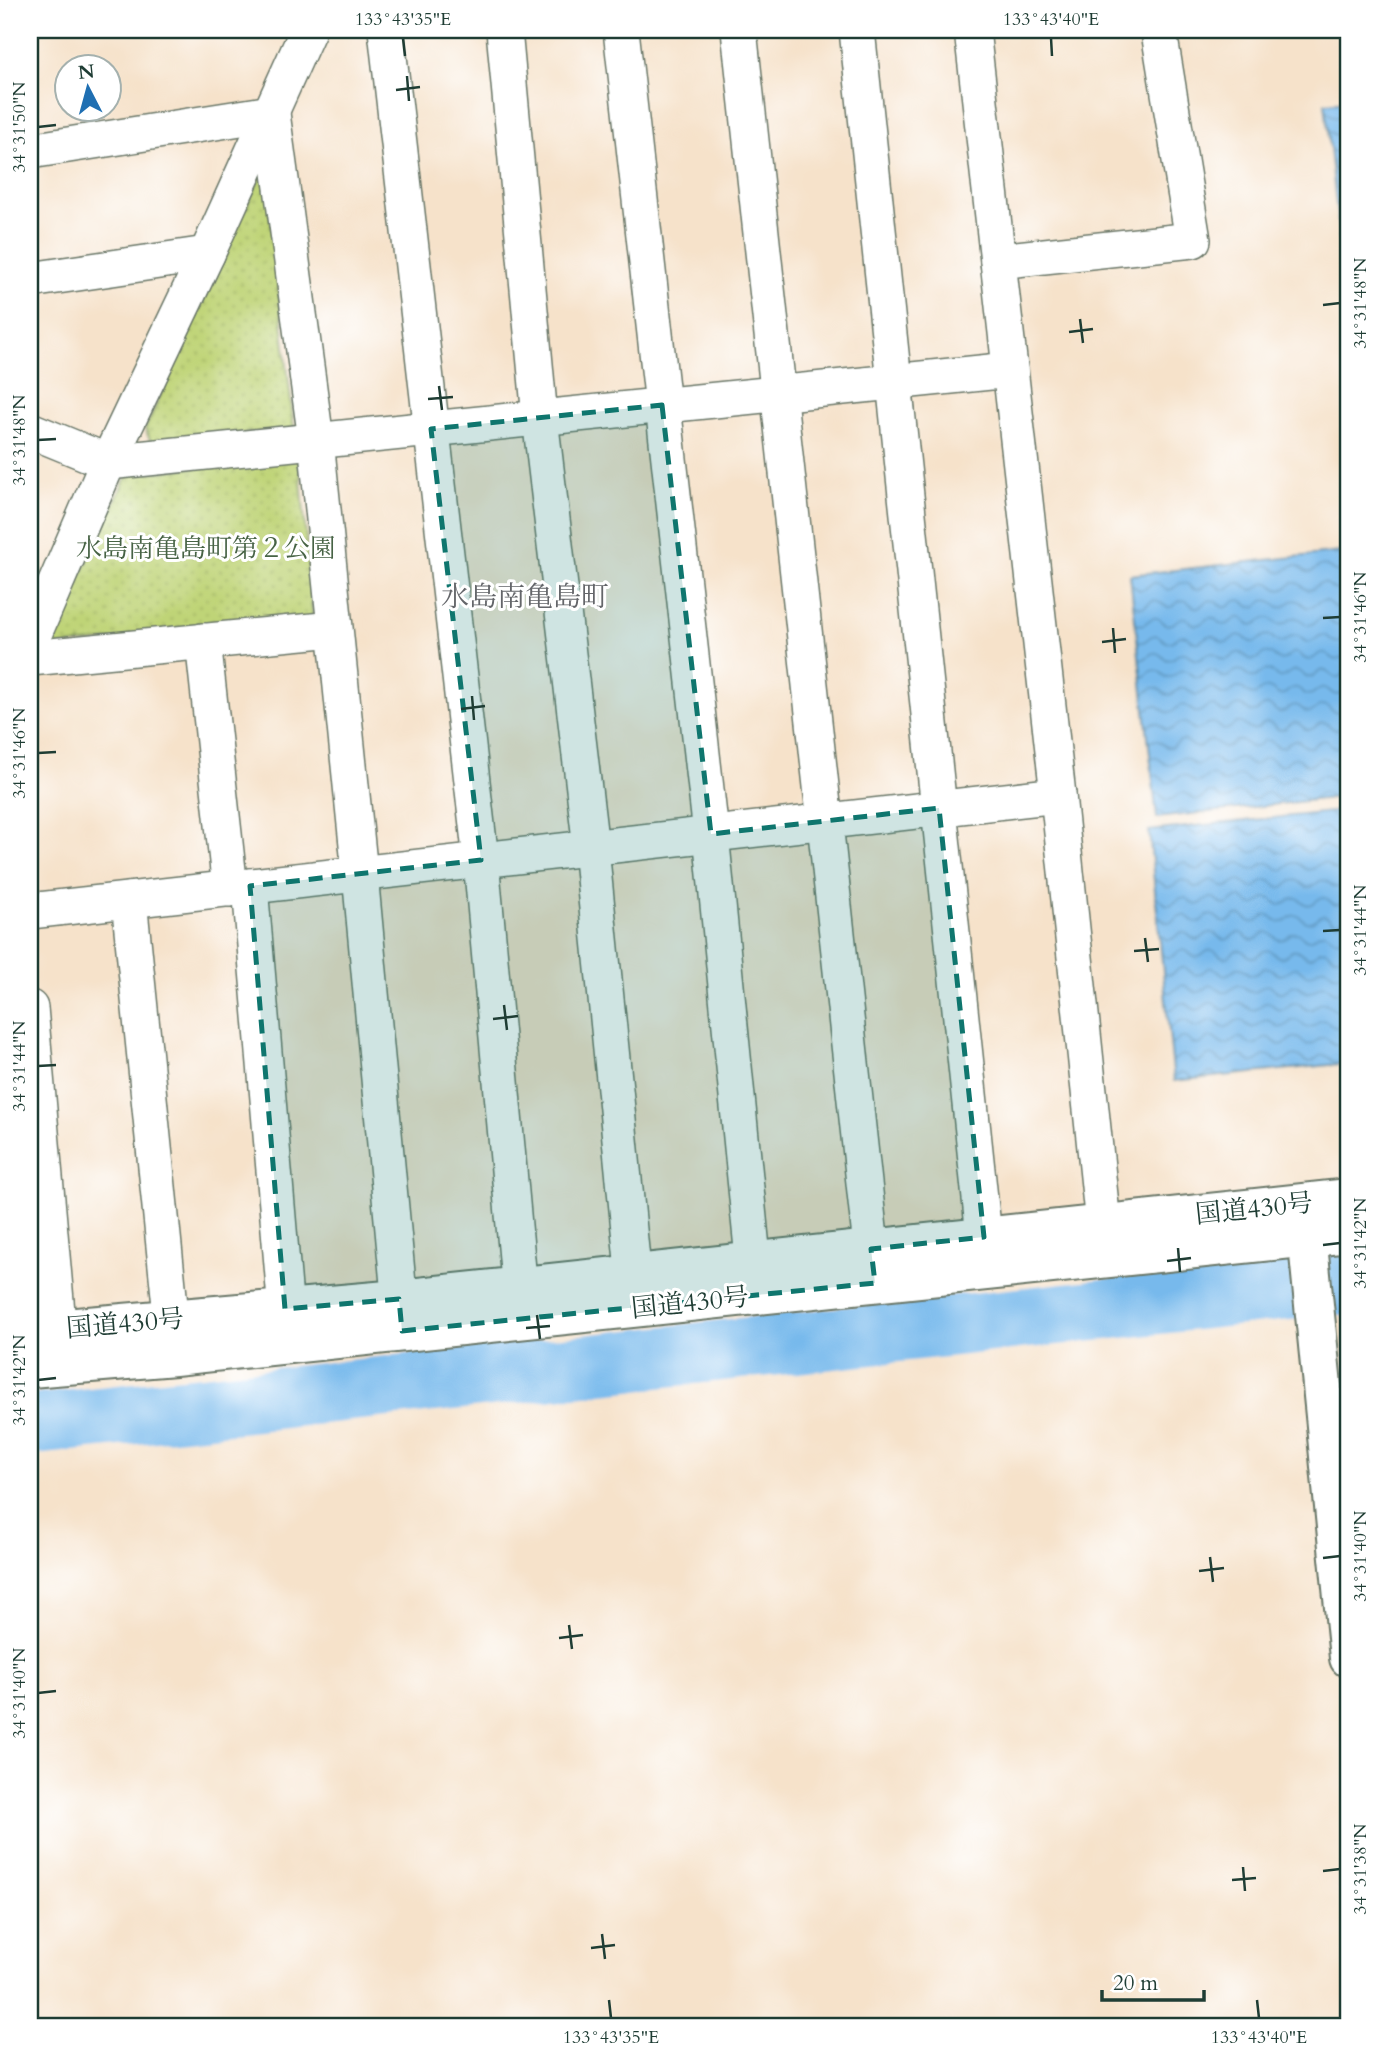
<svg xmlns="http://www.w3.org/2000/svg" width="1379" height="2056" viewBox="0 0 1379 2056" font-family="Cardo,'Noto Serif JP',serif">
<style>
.grass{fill:url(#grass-dots);stroke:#6f8856;stroke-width:2}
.water{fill:url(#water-waves);stroke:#4b7b90;stroke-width:2}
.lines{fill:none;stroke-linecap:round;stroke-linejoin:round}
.stream{stroke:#77b9ec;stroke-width:10}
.river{stroke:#77b9ec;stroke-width:61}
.minor-casing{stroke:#6a7768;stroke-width:38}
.tertiary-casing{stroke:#6a7768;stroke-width:42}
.trunk-casing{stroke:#6a7768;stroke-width:42}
.minor{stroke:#fff;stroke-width:35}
.tertiary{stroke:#fff;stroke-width:38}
.trunk{stroke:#fff;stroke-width:38}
.marked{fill:#0f766e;fill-opacity:0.2;stroke:#0f766e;stroke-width:5;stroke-dasharray:14 9;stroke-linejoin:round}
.ticks{fill:none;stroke:#1f3d34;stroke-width:2.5}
.labels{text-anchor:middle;stroke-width:6;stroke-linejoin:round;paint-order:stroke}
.park-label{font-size:26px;fill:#476345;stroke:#fff}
.street-label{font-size:26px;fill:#1f3d34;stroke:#fff}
.neighbourhood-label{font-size:28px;fill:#64666a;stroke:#fff}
.neatline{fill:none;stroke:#1f3d34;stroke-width:2.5}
.ticks-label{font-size:18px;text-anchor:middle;fill:#1f3d34}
</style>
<defs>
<pattern id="grass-dots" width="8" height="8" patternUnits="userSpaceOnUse" patternTransform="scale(1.75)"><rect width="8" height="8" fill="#bfd477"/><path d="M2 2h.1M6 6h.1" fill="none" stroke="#a4b768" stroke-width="1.8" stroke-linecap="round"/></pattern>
<pattern id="water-waves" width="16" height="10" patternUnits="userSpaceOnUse" patternTransform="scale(1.75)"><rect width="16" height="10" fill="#77b9ec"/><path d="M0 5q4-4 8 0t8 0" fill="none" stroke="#6198c0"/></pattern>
</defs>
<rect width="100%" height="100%" fill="#fff"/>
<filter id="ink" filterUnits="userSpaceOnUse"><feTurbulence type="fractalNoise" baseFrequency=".0143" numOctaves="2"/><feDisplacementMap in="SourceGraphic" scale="14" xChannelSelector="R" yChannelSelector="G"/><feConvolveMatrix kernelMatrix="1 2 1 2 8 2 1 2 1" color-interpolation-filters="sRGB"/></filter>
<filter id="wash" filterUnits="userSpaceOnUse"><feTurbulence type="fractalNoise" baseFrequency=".00686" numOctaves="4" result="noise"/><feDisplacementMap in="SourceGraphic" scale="28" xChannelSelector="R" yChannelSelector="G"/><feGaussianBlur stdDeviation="1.57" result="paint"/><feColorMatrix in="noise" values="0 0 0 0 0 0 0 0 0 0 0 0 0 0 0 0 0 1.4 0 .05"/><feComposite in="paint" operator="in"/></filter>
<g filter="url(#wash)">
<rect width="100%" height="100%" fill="#f6e2ca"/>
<g class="grass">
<path d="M265,166L294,429L151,442L145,429Z"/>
<path d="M299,456L313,619L48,647L127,475Z"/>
</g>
<g class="water">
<path d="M1349,101V304H1347L1325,103Z"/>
<path d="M1349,551V796L1157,818L1130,575Z"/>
<path d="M1349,810V1063L1174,1081L1149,831Z"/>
</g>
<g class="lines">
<path class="stream" d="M30,1447L1266,1310H1349"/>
<path class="river" d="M30,1425L1349,1283"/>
</g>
</g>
<g filter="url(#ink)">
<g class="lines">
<g class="minor-casing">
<g id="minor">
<path d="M386,30L481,860L522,1314"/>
<path d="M504,30L540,418L591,848L636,1300"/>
<path d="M621,30L711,834L756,1289"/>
<path d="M739,30L874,1275"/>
<path d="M857,30L987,1265"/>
<path d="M972,30L1058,795L1106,1253"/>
<path d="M30,151L272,113L316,440L360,874L402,1327"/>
<path d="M998,261L1193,240L1159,32L1162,30"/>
<path d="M30,280L207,254"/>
<path d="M30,430L108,462L1010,370"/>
<path d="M203,641L230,889"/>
<path d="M30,643L108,462L207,254L308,30"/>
<path d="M30,658L334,629"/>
<path d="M250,886L288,1336"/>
<path d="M129,900L174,1345"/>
<path d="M30,911L1058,795"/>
<path d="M30,1008L61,1357"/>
</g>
</g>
<g class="tertiary-casing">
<path id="tertiary" d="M1304,1204L1349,1658"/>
</g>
<g class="trunk-casing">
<g id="trunk">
<path d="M30,1331L399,1299L1349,1198"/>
<path d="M30,1368L175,1356L1349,1233"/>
</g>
</g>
<use href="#minor" class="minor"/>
<use href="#tertiary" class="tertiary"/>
<use href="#trunk" class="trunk"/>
</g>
</g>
<path class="marked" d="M662,405L711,834L939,808L984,1237L871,1249L875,1283L402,1331L399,1299L285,1309L250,886L481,860L431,429Z"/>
<path class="ticks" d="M403,38L405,56M1051,38L1052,56M407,76L409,101M396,90L420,87M38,127L56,125M1323,305L1340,303M1080,319L1083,343M1069,332L1093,329M439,386L442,410M428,399L453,397M38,440L56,439M1323,618L1340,617M1113,628L1115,653M1102,642L1126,639M472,696L474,720M461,709L485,706M38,753L56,752M1323,931L1340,930M1145,938L1148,962M1134,951L1159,949M504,1005L507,1030M493,1019L518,1016M38,1066L56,1065M1323,1245L1340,1243M1178,1248L1180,1272M1167,1261L1191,1258M537,1315L540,1339M526,1328L550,1326M38,1380L56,1378M1210,1557L1213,1582M1323,1558L1340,1556M1199,1571L1224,1568M569,1625L572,1649M559,1638L583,1635M38,1693L56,1691M1243,1867L1245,1891M1323,1871L1340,1869M1232,1880L1256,1878M602,1934L605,1959M591,1948L615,1945M609,2000L611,2018M1257,2000L1259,2018"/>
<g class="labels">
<g class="park-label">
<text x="206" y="557">水島南亀島町第２公園</text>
</g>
<g class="street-label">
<text transform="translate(1254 1208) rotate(-6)" y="9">国道430号</text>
<text transform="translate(690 1302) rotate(-6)" y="9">国道430号</text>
<text transform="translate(125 1323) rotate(-5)" y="9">国道430号</text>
</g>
<g class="neighbourhood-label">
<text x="525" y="606">水島南亀島町</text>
</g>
</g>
<rect width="1379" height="2056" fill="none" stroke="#fff" stroke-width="77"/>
<g transform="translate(88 88) rotate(354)"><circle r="33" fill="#ffffff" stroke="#a5b1ae" stroke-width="2"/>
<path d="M0-5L12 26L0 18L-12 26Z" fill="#1f6fb2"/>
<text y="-10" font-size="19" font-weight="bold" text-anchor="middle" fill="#1f3d34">N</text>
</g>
<path d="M1102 1990v10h102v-10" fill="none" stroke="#1f3d34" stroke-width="3.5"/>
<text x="1113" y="1990" font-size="21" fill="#1f3d34" stroke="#ffffff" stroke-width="5" paint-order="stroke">20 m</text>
<rect x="38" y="38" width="1302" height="1980" class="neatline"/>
<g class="ticks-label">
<text x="403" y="25">133°43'35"E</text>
<text x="1051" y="25">133°43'40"E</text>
<text transform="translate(19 127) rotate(-90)" y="6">34°31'50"N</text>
<text transform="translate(1360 303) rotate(-90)" y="6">34°31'48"N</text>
<text transform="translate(19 440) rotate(-90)" y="6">34°31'48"N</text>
<text transform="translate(1360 617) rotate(-90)" y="6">34°31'46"N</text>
<text transform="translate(19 753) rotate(-90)" y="6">34°31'46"N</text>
<text transform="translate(1360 930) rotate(-90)" y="6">34°31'44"N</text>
<text transform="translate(19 1066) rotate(-90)" y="6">34°31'44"N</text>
<text transform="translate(1360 1243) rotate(-90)" y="6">34°31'42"N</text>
<text transform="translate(19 1380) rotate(-90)" y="6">34°31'42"N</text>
<text transform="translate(1360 1556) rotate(-90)" y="6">34°31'40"N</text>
<text transform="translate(19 1693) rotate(-90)" y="6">34°31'40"N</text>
<text transform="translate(1360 1869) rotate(-90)" y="6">34°31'38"N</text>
<text x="611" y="2043">133°43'35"E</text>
<text x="1259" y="2043">133°43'40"E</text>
</g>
</svg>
